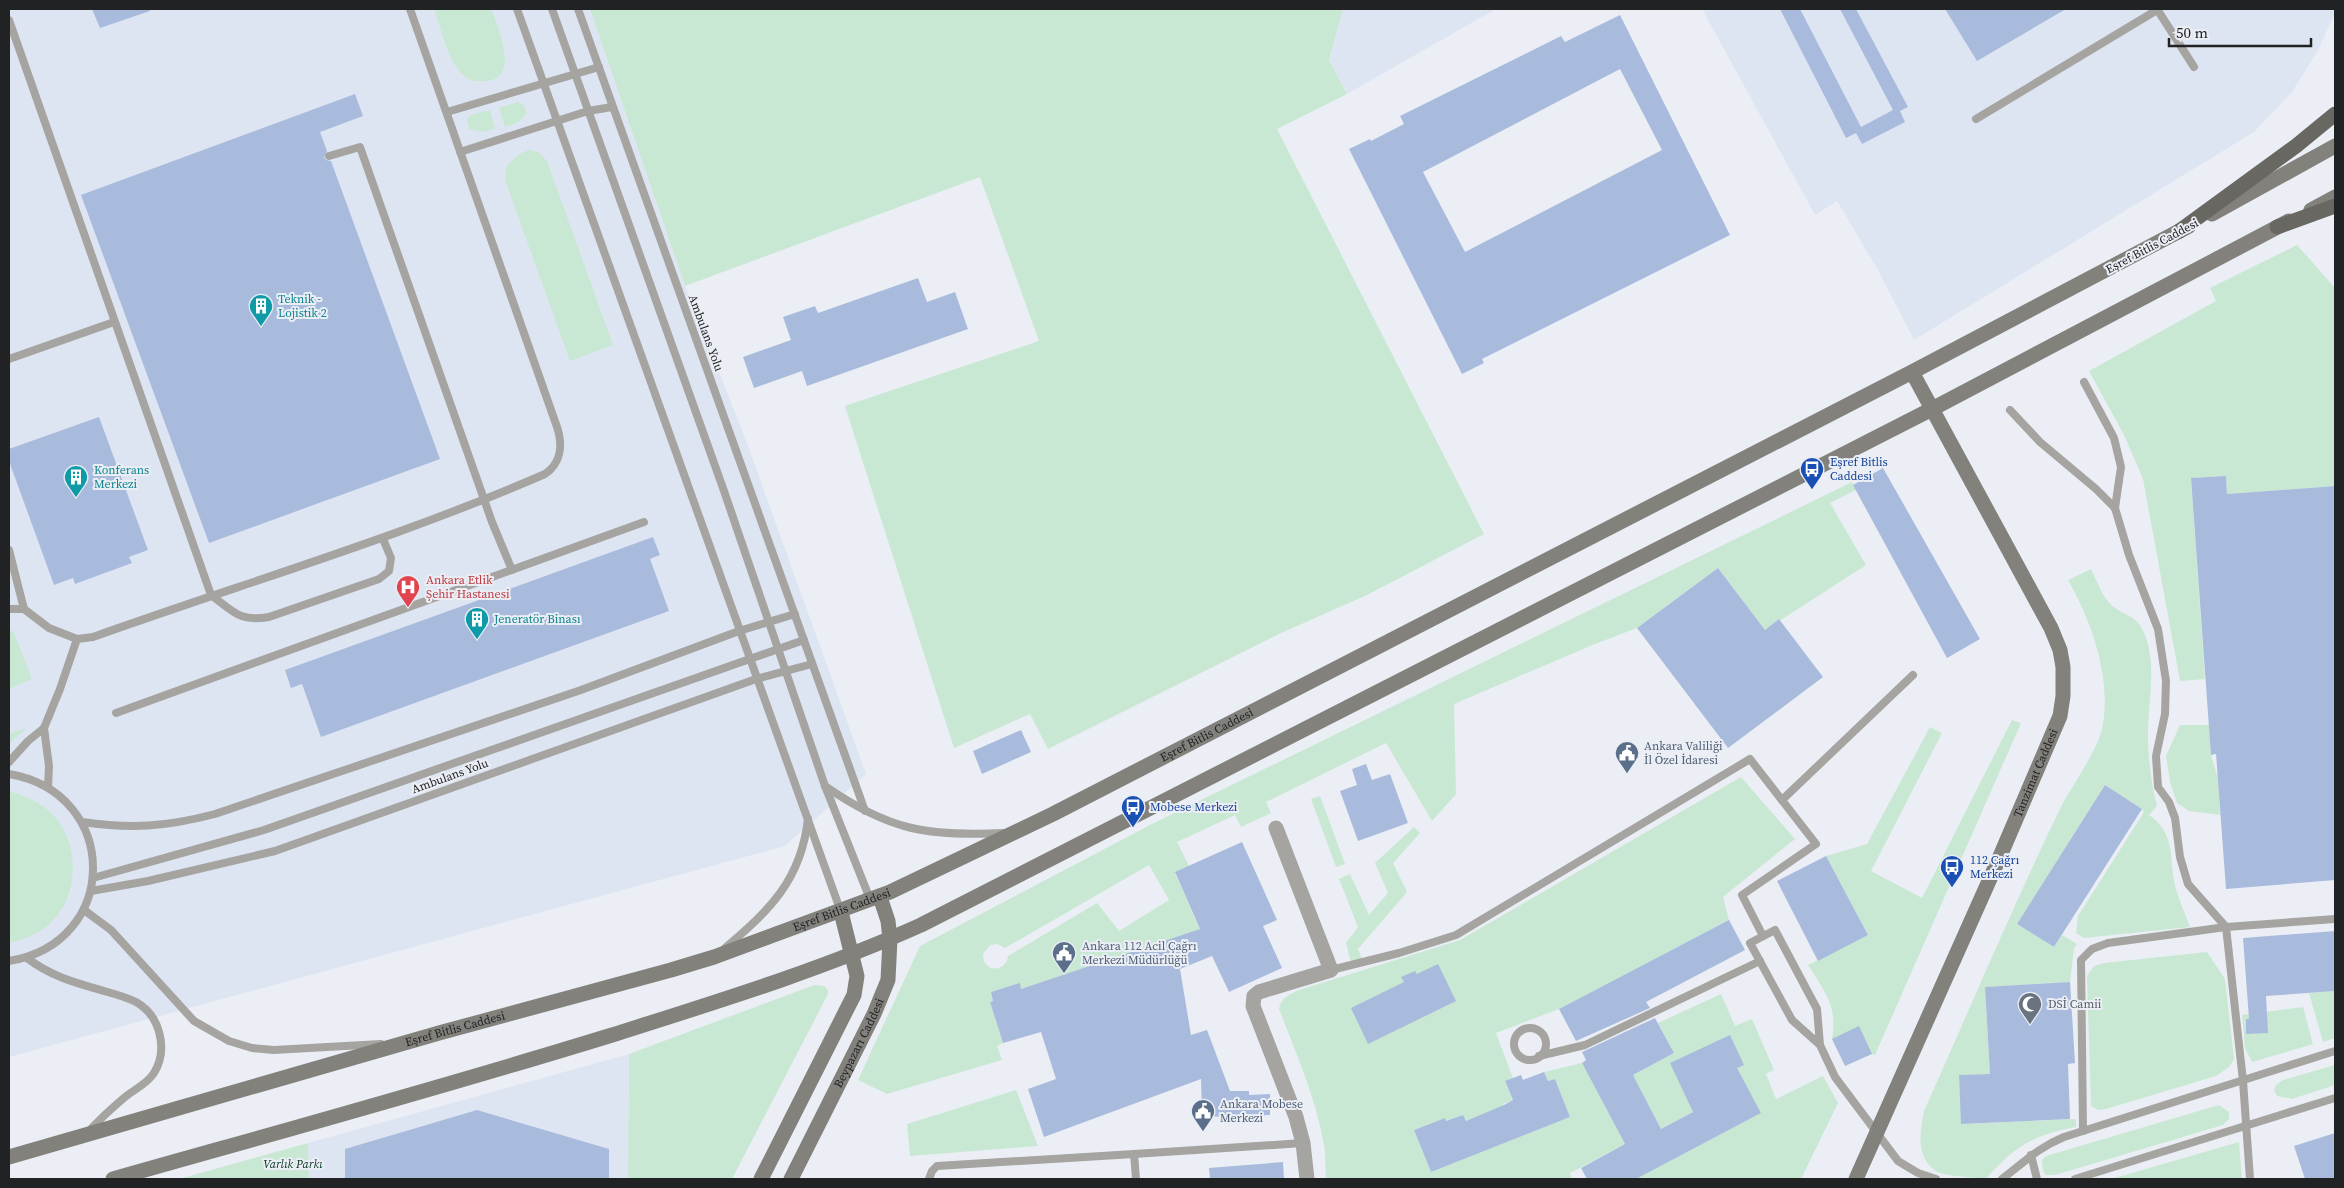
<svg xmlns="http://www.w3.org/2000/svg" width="2344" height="1188" viewBox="0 0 2344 1188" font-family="'Source Serif 4',serif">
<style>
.built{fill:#dee5f2}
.green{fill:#c8e8d3;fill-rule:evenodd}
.building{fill:#a9bbdd;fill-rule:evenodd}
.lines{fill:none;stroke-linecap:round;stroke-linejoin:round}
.lane{stroke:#a5a4a1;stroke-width:8}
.street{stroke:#a5a4a1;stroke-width:15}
.secondary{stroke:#82817c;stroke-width:15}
.primary{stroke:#696762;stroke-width:15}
.labels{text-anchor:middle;stroke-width:4;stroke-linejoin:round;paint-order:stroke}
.street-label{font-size:12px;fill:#212224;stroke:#ebeff5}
.culture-label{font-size:12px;fill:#0d838f;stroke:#ebeff5;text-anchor:start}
.transit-label{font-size:12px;fill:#164399;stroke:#ebeff5;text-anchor:start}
.health-label{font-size:12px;fill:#be3a42;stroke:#ebeff5;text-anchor:start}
.service-label{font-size:12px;fill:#4e5e75;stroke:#ebeff5;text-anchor:start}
.worship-label{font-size:12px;fill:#5b616d;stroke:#ebeff5;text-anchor:start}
.park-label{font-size:12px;font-style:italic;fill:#03341d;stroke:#ebeff5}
</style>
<rect width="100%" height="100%" fill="#ebeff5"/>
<g class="built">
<path d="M9,9H590L685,286L747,443L866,774L785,846L9,1057Z"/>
<path d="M1343,9H1496L1347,94L1329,60Z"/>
<path d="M1702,9H2335V13L2318,50L2292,92L2254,132L1914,340L1878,270L1837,201L1815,215Z"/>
<path d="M629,1054L628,1179H309L308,1143Z"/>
</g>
<g class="green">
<path d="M434,9H491C498,27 521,79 486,81C478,82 470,81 464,76C447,61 442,30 434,9Z"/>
<path d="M590,9H1343L1329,60L1347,94L1277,129L1484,534L1367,595L1279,634L1048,749L1030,714L954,748L845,406L1039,341L980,177L685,286Z"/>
<path d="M518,102L523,104L527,114L517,123L505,127L499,108Z"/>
<path d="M490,110L495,129L482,132L469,129L467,119L471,115Z"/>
<path d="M529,150L538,152L547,161L613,345L570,361L505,180L507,165L521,153Z"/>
<path d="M2297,245L2335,288V486L2227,494L2226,476L2191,478L2205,679L2180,681L2143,479L2124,435L2089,371L2216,301L2210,288Z"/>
<path d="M1852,482L1856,490L1830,503L1866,565L1765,630L1718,568L1637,628L1595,644L1454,704L1456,794L1432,821L1386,743L1266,802L1271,813L1241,827L1235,815L1177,842L1189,866L1175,873L1200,930L1021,989L1019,984L991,992L993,1001L990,1002L1003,1043L997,1046L1002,1060L887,1094L858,1080L920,946L1152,824ZM1149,865L1169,900L1119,931L1097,903L1008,956C1007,966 999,970 990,968L984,962L983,954L990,945L997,944L1005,948Z"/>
<path d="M2091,569C2097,581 2103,600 2115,608C2128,617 2138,616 2145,635C2157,666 2148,702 2148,734C2148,758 2151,783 2157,806L2149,815C2176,834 2169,857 2175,886C2179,900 2185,914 2190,927L2084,938L2076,933L2078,916L2144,812L2142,809L2105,785L2017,924L2054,947L2062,935L2077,944L2074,948L2070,982L1985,987L1990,1074L1959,1075L1962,1124L2076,1119V1127C2035,1134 2013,1147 1986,1179C1974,1177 1946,1177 1936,1171C1915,1157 1920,1131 1924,1111C1969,1011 2011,910 2059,811C2071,786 2099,750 2103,724C2111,676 2091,620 2068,580Z"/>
<path d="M10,629L15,635L32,679L9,689Z"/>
<path d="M2012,720L2021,723L1875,1055L1832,1039C1838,1006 1825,992 1808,965L1868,935L1826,856L1867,844L1930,727L1942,733L1871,871L1922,898Z"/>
<path d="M2180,725H2209L2211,755L2218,779L2220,815L2189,811L2177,803L2170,782L2166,756Z"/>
<path d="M26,728L9,744V734Z"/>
<path d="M1741,777L1795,839L1723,897L1729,920L1559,1009L1496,1033L1513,1078L1505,1082L1513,1100L1503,1104L1505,1109L1466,1121L1463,1115L1446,1121L1445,1118L1414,1130L1431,1172L1570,1117L1555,1079L1548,1081L1544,1072L1582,1063L1625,1144L1570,1173L1572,1179H1326C1325,1168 1326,1156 1324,1145C1316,1098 1296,1053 1279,1009C1281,997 1289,995 1299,990L1460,940Z"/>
<path d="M9,791C24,796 38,801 50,812C81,840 81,899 47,926C35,935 23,940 9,943Z"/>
<path d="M1320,796L1345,864L1336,867L1311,799Z"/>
<path d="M1414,827L1420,833L1393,863L1407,892L1358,949L1362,959L1351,962L1346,943L1358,927L1339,879L1350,874L1369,915L1388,893L1375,863Z"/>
<path d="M2207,952L2225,979L2234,1059L2229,1067L2216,1076L2106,1109L2098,1110L2091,1106L2087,976L2094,966L2104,963Z"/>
<path d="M814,985L824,986L828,990V994L732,1179H628L629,1054Z"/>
<path d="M2335,991V1038L2323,1042L2309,993Z"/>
<path d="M1721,994L1735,1026L1752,1019L1774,1070L1766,1074L1776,1099L1823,1076L1838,1103L1801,1179H1636L1761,1113L1745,1084L1661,1129L1633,1075L1674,1053L1658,1023Z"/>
<path d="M2303,1007L2313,1044L2252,1062L2245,1048L2242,1015Z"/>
<path d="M2335,1065V1085L2292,1099L2277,1096L2274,1090L2276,1085L2283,1080Z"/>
<path d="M1016,1090L1038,1146L910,1156L907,1124Z"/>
<path d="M2219,1105L2229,1112V1119L2223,1125L2055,1175H2046L2043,1171L2042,1160L2046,1156Z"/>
<path d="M2239,1142L2242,1179H2111Z"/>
<path d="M308,1143L309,1179H179Z"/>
</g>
<g class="building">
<path d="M92,9H149L150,11L100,28Z"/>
<path d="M1780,9H1800L1861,127L1893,110L1840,9H1856L1908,107L1900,111L1905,122L1862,144L1856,133L1846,138Z"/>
<path d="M1945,9H2066L1977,61Z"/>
<path d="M1620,15L1730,235L1482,359L1484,363L1462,374L1349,149L1370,139L1371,141L1404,124L1400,116L1561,36L1565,42ZM1620,69L1662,150L1465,252L1423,172Z"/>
<path d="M355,94L363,116L320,132L327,151L324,157L326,160L331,161L440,459L209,543L81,195Z"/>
<path d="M918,278L927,302L955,292L968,329L807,386L802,371L754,388L743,357L791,340L783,317L815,306L818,313Z"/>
<path d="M99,417L148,550L129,557L132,563L75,584L73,578L54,585L9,461V449Z"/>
<path d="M1883,468L1980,639L1947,658L1853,485Z"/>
<path d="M2226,476L2227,494L2335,486V880L2226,889L2216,754L2211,755L2191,478Z"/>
<path d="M653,537L660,555L650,559L669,611L321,737L302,684L291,688L285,670Z"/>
<path d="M1718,568L1765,630L1779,619L1823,677L1728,748L1637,628Z"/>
<path d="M1021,730L1031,752L982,774L973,751Z"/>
<path d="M1366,764L1372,780L1390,774L1408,823L1358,841L1340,791L1357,785L1352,769Z"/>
<path d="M2105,785L2142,809L2054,947L2017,924Z"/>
<path d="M1242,842L1277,920L1263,926L1282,968L1229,992L1212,956L1180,969L1191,1035L1207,1030L1230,1091H1249V1095L1270,1094V1115L1202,1117L1201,1079L1044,1137L1028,1089L1056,1079L1041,1032L1003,1043L990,1002L993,1001L991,992L1020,983L1021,989L1200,929L1175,872Z"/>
<path d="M1826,856L1868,935L1818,961L1777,881Z"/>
<path d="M1729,920L1745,950L1646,1002L1650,1008L1576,1041L1559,1009Z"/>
<path d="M2335,931V991L2266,996L2268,1033L2246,1034V1019H2249L2243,938Z"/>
<path d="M1438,964L1456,1001L1368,1044L1351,1008L1404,982L1401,977L1415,971L1417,974Z"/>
<path d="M2070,982L2075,1063L2068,1064L2070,1119L1961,1124L1959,1075L1990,1074L1985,987Z"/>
<path d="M1655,1018L1674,1053L1633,1075L1661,1129L1693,1112L1670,1063L1730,1035L1744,1065L1737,1068L1761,1113L1636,1179H1587L1581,1168L1625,1144L1582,1063L1586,1060L1582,1052Z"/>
<path d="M1859,1026L1872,1054L1845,1066L1832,1039Z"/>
<path d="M1544,1072L1548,1081L1555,1079L1570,1117L1431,1172L1414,1130L1445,1118L1446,1121L1463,1115L1466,1121L1504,1105L1513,1100L1505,1081L1521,1075L1523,1080Z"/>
<path d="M477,1110L609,1149V1179H345V1149Z"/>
<path d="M2335,1133V1179H2305L2294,1146Z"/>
<path d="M1283,1162L1284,1179H1210L1209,1168Z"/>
</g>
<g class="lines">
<g class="lane">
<path d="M517,9L841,912"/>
<path d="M552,9L724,491L825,786L870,899"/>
<path d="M578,9L865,811"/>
<path d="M2157,9L2194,67"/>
<path d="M9,20L211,595C234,612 239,622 269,617L379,579L389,571L391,558L383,539"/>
<path d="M447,112L599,67"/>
<path d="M1976,119L2157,10"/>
<path d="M460,152L588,111L612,107"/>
<path d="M329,156L360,147L492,522L512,570"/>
<path d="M9,359L114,322"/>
<path d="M2084,382L2114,438L2121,467L2115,508"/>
<path d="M2010,410L2040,442L2096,489L2115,508L2129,555L2158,629L2166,681L2165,714L2156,756L2158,787L2169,802L2175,818L2180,857L2188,884L2226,927L2243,1081L2250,1179"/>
<path d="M9,550L24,609"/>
<path d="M9,609H24L49,628L77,639L93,637C244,583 398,538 545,474C561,463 563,445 557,427L410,9"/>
<path d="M116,713L644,522"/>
<path d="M44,728L49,766L48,787"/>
<path d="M9,762L28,741L44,728L60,689L77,639"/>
<path d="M9,774C121,793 121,943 9,961"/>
<path d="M825,786C888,830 928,837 1004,833"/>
<path d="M1782,800L1913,675"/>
<path d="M82,822C132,829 165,827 215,814L581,690L739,631L795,614"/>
<path d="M93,878L264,830L804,640"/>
<path d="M91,891L148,881L275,851L756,679L812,664"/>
<path d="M84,910L111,930L194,1021L229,1041L252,1048L274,1050L381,1044"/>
<path d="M725,948C770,910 801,880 808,819"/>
<path d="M27,958C50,976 76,983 104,991C115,994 126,997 136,1002C161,1016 168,1050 154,1073C147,1084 135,1089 125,1097C112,1108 100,1119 88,1132"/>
<path d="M1331,970L1399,953L1456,935L1750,759L1816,844L1742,895L1763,936"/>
<circle cx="1530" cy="1044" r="16"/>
<path d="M1820,1045L1792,1020L1750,943L1775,930L1817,1009L1820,1045L1835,1077L1898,1161L1918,1173L1936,1179"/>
<path d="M1539,1056L1585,1045L1760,961"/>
<path d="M2083,1131L2081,960L2092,949L2108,943L2226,927L2335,919"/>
<path d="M1134,1154L1303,1143"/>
<path d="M2031,1155L2037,1179"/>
<path d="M929,1179L932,1171L937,1166L1134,1154L1136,1179"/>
<path d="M2002,1179C2023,1163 2039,1147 2064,1137L2335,1051"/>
<path d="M2075,1179L2335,1098"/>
</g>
<path class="street" d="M1276,828L1331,970L1259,992L1254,996L1253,1006L1296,1117L1303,1143L1307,1179"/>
<g class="secondary">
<path d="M2311,210L2335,197"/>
<path d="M2212,214L2335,146"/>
<path id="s1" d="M9,1157L439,1033L671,970L714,957L890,892L1053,814L1912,372L2189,226"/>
<path d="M113,1179C279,1132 447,1086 612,1035C716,1002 821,970 921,925L1932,409L2289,221"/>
<path d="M761,1179L854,995L857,976L841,912"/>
<path id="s2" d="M791,1179L874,1014L888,980L890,939L888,921L880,897"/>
<path id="s3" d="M1856,1179L2001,854L2060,716L2063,696V667L2060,650L2051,628L1912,372"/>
</g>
<g class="primary">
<path d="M2277,227L2335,206"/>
<path d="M2178,232L2296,146L2335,114"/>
</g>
</g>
<defs>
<g id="building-pin" transform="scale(1.25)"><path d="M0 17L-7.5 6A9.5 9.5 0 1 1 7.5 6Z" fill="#0f9aa8" stroke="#ebeff5"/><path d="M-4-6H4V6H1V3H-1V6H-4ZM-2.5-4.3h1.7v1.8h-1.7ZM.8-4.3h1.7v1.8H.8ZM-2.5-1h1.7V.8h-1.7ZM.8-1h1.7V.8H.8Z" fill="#fff"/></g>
<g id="bus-pin" transform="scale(1.25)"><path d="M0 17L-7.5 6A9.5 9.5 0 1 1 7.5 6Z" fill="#1a4fb4" stroke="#ebeff5"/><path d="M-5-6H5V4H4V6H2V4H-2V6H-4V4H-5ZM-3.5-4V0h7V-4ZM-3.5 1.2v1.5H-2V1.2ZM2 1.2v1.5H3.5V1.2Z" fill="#fff"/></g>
<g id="hospital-pin" transform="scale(1.25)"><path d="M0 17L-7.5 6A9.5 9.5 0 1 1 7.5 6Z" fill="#e0444e" stroke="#ebeff5"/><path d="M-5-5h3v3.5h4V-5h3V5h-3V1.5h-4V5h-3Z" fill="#fff"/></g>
<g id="civic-pin" transform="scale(1.25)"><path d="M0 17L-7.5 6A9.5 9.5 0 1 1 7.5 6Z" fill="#5c6f8a" stroke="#ebeff5"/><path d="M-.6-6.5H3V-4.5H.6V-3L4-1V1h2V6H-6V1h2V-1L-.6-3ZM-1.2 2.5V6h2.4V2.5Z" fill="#fff"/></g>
<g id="mosque-pin" transform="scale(1.25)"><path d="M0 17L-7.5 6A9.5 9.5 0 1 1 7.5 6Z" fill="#6b7280" stroke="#ebeff5"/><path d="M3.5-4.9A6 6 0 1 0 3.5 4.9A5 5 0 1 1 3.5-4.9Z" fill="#fff"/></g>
</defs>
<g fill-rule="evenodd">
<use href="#building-pin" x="261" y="306"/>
<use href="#bus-pin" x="1812" y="469"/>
<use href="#building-pin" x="76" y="477"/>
<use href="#hospital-pin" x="408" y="587"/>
<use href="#building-pin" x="477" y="619"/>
<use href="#civic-pin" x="1627" y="753"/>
<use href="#bus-pin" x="1133" y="807"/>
<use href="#bus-pin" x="1952" y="867"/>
<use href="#civic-pin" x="1064" y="953"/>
<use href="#mosque-pin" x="2030" y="1004"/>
<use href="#civic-pin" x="1203" y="1111"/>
</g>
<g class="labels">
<g class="street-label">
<text transform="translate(2152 246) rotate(-28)" y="4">Eşref Bitlis Caddesi</text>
<text transform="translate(706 333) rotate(70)" y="4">Ambulans Yolu</text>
<text dy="4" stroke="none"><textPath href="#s1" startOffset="1274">Eşref Bitlis Caddesi</textPath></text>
<text dy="4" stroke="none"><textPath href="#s3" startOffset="444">Tanzimat Caddesi</textPath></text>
<text transform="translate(450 776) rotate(-20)" y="4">Ambulans Yolu</text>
<text dy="4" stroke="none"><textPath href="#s1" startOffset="869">Eşref Bitlis Caddesi</textPath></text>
<text dy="4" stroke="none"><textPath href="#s1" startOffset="464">Eşref Bitlis Caddesi</textPath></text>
<text dy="4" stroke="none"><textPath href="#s2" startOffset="152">Beypazarı Caddesi</textPath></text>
</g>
<g class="culture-label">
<text x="278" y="303">Teknik -<tspan x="278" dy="14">Lojistik 2</tspan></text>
<text x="94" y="474">Konferans<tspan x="94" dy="14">Merkezi</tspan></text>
<text x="494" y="623">Jeneratör Binası</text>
</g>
<g class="transit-label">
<text x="1830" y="466">Eşref Bitlis<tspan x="1830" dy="14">Caddesi</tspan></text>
<text x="1150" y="811">Mobese Merkezi</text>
<text x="1970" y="864">112 Çağrı<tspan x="1970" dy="14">Merkezi</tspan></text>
</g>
<g class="health-label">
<text x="426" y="584">Ankara Etlik<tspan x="426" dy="14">Şehir Hastanesi</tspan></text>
</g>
<g class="service-label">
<text x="1644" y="750">Ankara Valiliği<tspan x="1644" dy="14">İl Özel İdaresi</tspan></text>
<text x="1082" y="950">Ankara 112 Acil Çağrı<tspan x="1082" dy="14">Merkezi Müdürlüğü</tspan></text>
<text x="1220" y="1108">Ankara Mobese<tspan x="1220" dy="14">Merkezi</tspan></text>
</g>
<g class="worship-label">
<text x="2048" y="1008">DSİ Camii</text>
</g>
<g class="park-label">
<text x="293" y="1168">Varlık Parkı</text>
</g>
</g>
<rect width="2344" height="1188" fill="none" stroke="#212224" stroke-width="20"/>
<path d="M2169 38v8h142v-8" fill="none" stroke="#212224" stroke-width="2.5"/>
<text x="2176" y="38" font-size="15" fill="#212224" stroke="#ebeff5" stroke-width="4" paint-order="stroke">50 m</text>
</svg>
